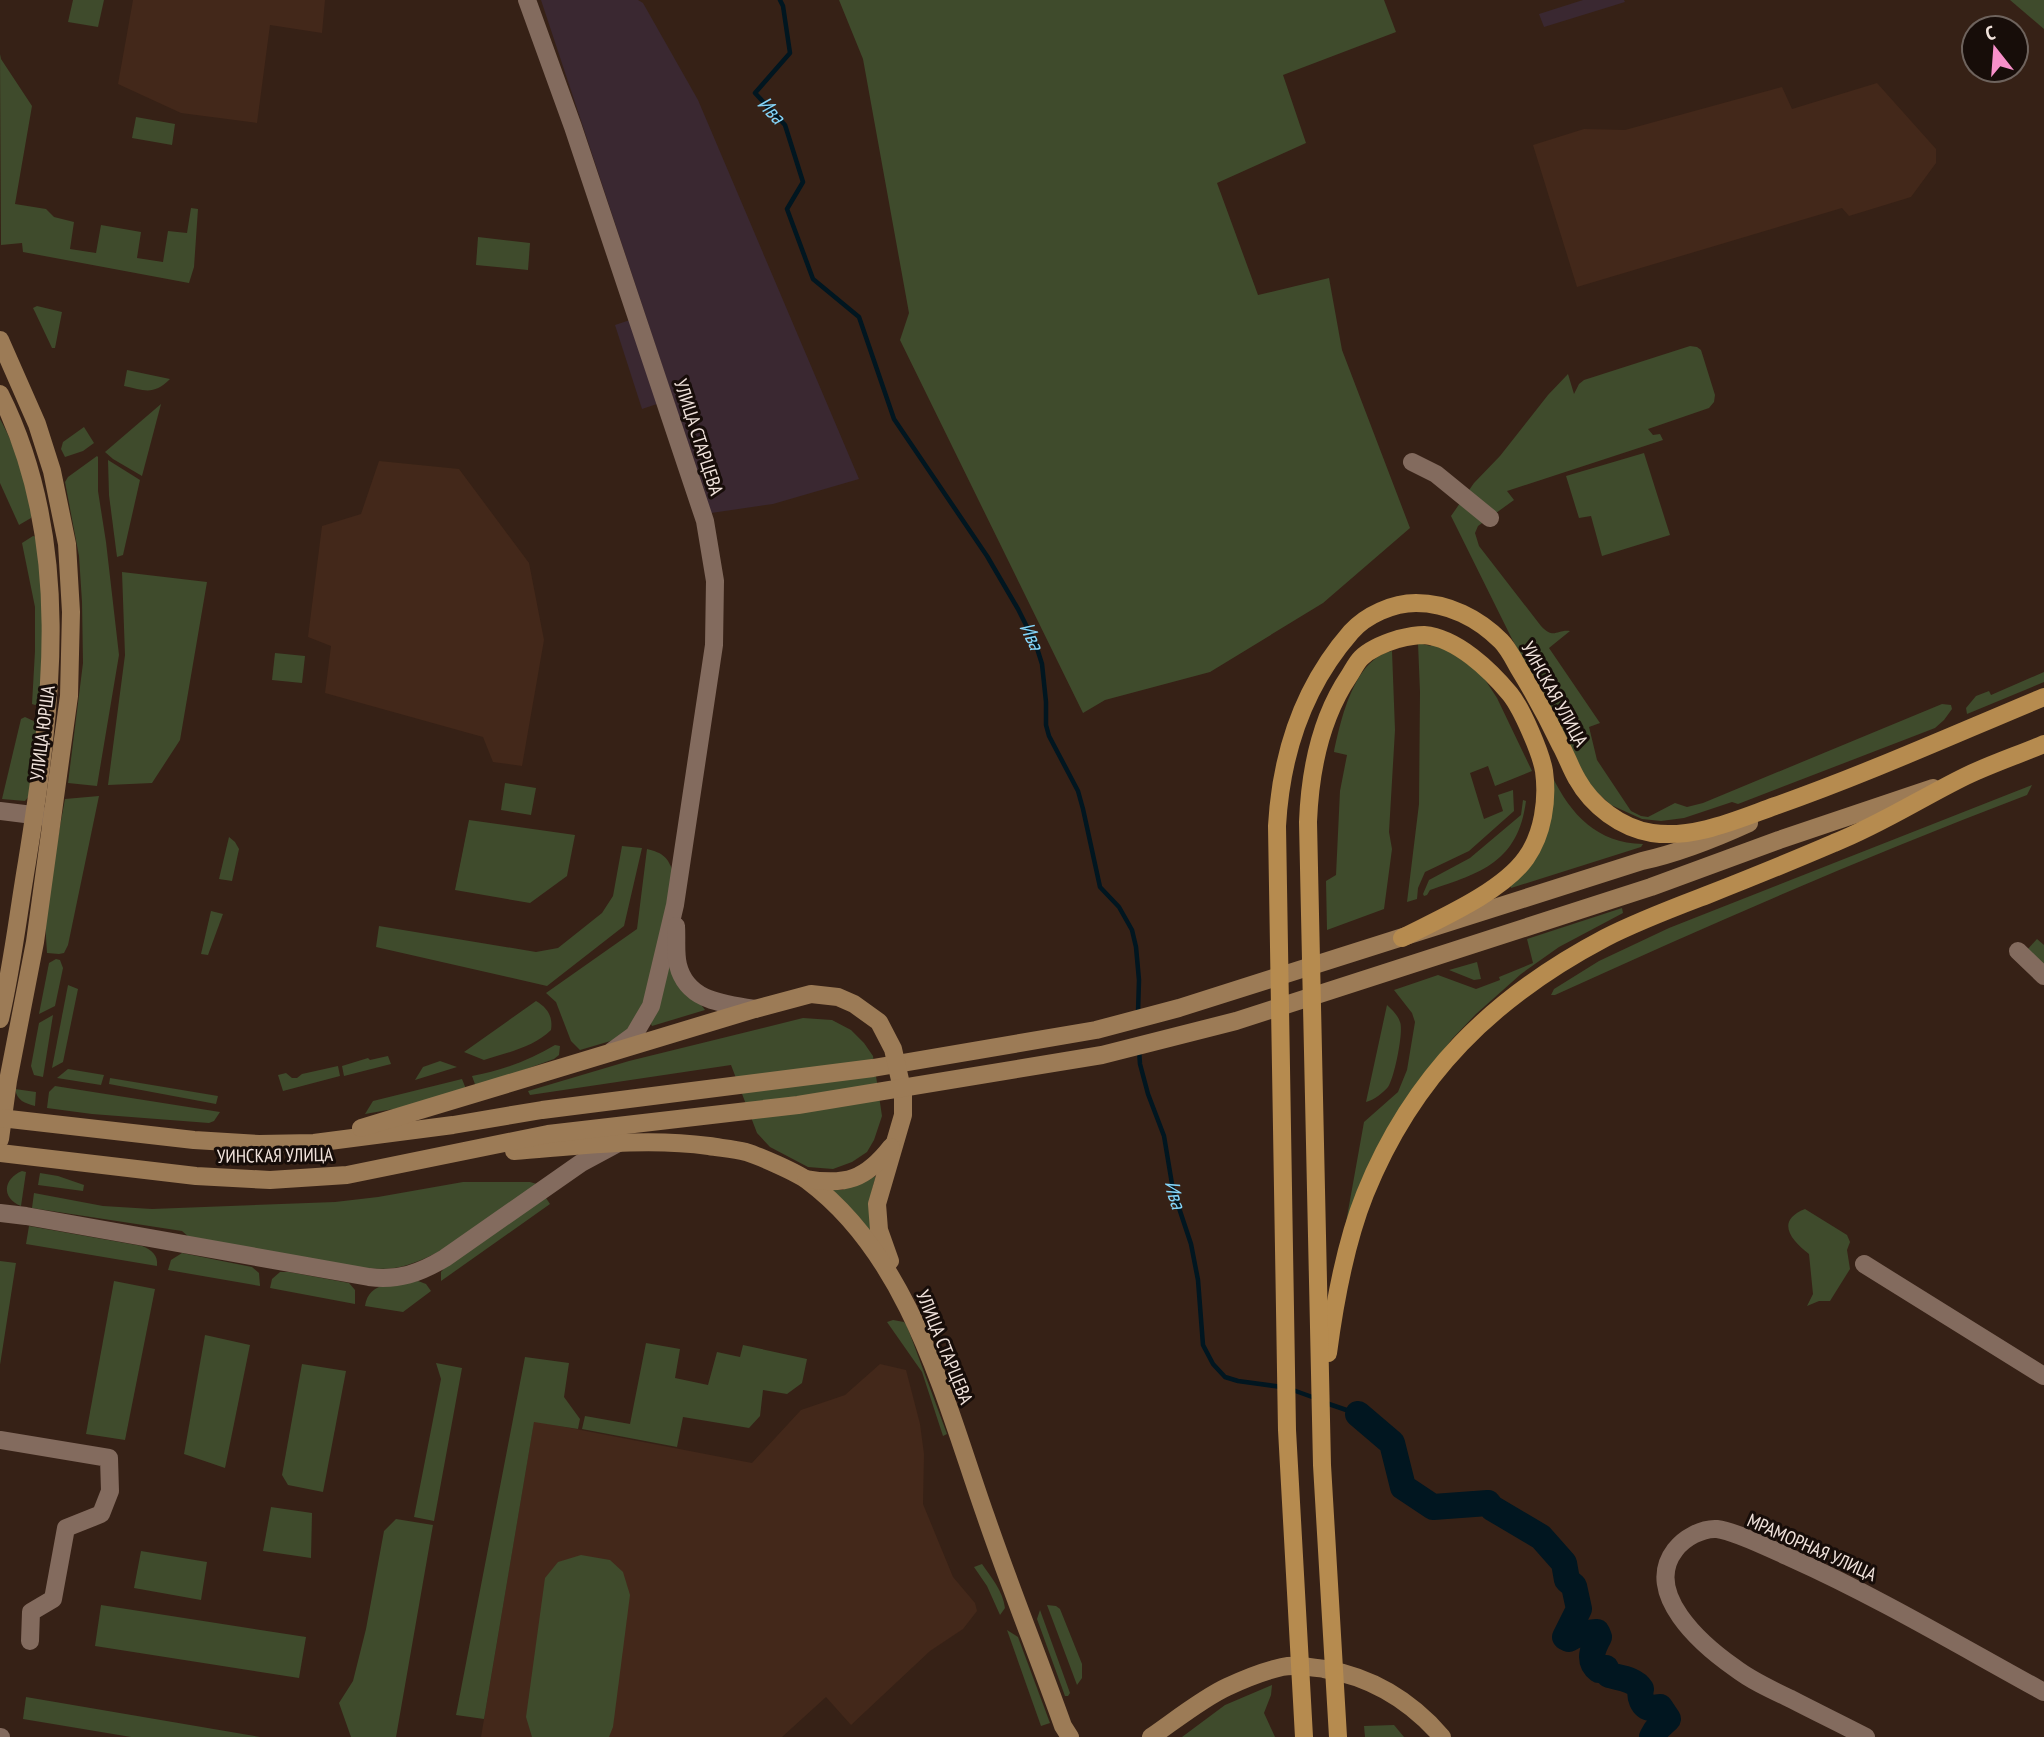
<svg xmlns="http://www.w3.org/2000/svg" width="2044" height="1737" viewBox="0 0 2044 1737" font-family="'PT Sans Narrow',sans-serif">
<style>
.built{fill:#43281a}
.industrial{fill:#3a2831}
.green{fill:#3f4b2c}
.lines{fill:none;stroke-linecap:round;stroke-linejoin:round}
.stream{stroke:#011620;stroke-width:4.5}
.river{stroke:#011620;stroke-width:26}
.street{stroke:#836b5e;stroke-width:18}
.secondary{stroke:#9c7b56;stroke-width:18}
.primary{stroke:#b68b4f;stroke-width:18}
.labels{text-anchor:middle;stroke-width:6;stroke-linejoin:round;paint-order:stroke}
.street-label{font-size:19px;fill:#f1e3dc;stroke:#170d09}
.water-label{font-size:21px;font-style:italic;fill:#85d5f9;stroke:#170d09}
</style>
<rect width="100%" height="100%" fill="#362116"/>
<g class="built">
<path d="M133,0H325L322,33L270,25L257,123L181,113L118,84Z"/>
<path d="M1877,83L1936,149V163L1911,197L1849,216L1842,208L1577,287L1533,145L1584,129L1625,130L1782,87L1792,109Z"/>
<path d="M379,461L459,469L529,563L544,640L522,766L493,762L483,737L325,693L331,646L308,637L322,526L361,514Z"/>
<path d="M880,1364L906,1370L920,1424L924,1454L923,1504L953,1577L975,1603L977,1611L963,1629L930,1651L851,1725L826,1697L782,1737H481L534,1421L752,1463L801,1410L845,1395Z"/>
</g>
<g class="industrial">
<path d="M541,0H638L643,3L698,100L859,479L773,504L711,513Z"/>
<path d="M1583,0H1624L1625,2L1544,27L1539,14Z"/>
<path d="M630,320L657,404L642,409L615,325Z"/>
</g>
<g class="green">
<path d="M73,0H104L98,27L68,22Z"/>
<path d="M839,0H1384L1396,32L1283,75L1306,143L1217,183L1258,295L1329,278L1342,350L1410,528L1323,603L1210,672L1105,700L1083,713L900,340L909,313L863,59Z"/>
<path d="M2010,0H2044V29Z"/>
<path d="M0,54L1,59L32,106L15,204L46,209L54,217L74,222L70,249L96,253L101,225L141,232L137,258L163,262L168,231L187,233L191,208L198,209L194,267L189,283L23,252L22,243L1,245Z"/>
<path d="M136,117L175,124L172,145L132,138Z"/>
<path d="M478,237L530,243L528,270L476,265Z"/>
<path d="M37,306L62,312L55,348H52L35,312L33,308Z"/>
<path d="M1690,346L1697,347L1701,350L1715,395L1714,402L1709,408L1648,429L1653,435L1660,434L1663,440L1507,491L1514,500L1478,526L1475,533L1479,546L1541,626C1554,640 1557,629 1570,631L1549,648L1600,723L1589,727L1597,760L1631,811L1641,816L1648,817L1675,803L1687,807L1703,803L1942,704L1951,705L1952,709L1944,720L1935,728L1738,804L1732,802L1684,818L1661,821L1642,819L1611,805L1590,786L1511,637L1451,516L1474,483L1500,456L1548,395L1568,374L1574,394L1579,384L1584,380Z"/>
<path d="M127,370L170,379C153,396 144,390 124,386Z"/>
<path d="M161,404L142,476L113,459L105,452Z"/>
<path d="M0,419C13,443 34,491 31,518L19,525L0,483Z"/>
<path d="M84,427L94,443L83,451L65,457L61,449L63,442Z"/>
<path d="M1644,453L1670,535L1602,556L1591,516L1579,518L1566,476Z"/>
<path d="M97,456L98,457V491L106,542L119,655L97,786L68,783L83,663L82,602L79,556L65,482L68,477Z"/>
<path d="M108,460L140,480L123,555L117,557L109,495Z"/>
<path d="M33,536L37,537L45,595L40,702L35,705L32,704L35,651V607L22,543Z"/>
<path d="M122,572L207,582L180,740L152,783L108,785L125,655Z"/>
<path d="M1438,641L1482,675L1497,698L1532,771L1495,786L1488,766L1470,773L1484,819L1503,811L1498,795L1513,790L1514,811L1469,851L1425,872L1418,888L1417,899L1407,902L1419,804L1420,692L1418,643L1431,646L1433,642Z"/>
<path d="M1392,651L1395,730L1389,832L1392,849L1384,909L1327,930L1326,881L1336,875L1340,791L1347,755L1334,752C1341,719 1354,659 1392,651Z"/>
<path d="M275,653L305,656L302,683L272,680Z"/>
<path d="M2044,672V682L1967,714L1966,708L1976,696L1989,691L1991,695Z"/>
<path d="M25,717L38,723L29,796L25,801L2,799L21,719Z"/>
<path d="M1552,776C1571,815 1597,843 1643,844L1641,847L1511,888L1509,880L1529,858Z"/>
<path d="M505,783L536,788L531,815L501,810Z"/>
<path d="M2032,785L2027,795C1867,856 1710,924 1555,995H1551L1554,989L1599,961L1669,928Z"/>
<path d="M99,796L68,945L64,953L59,954L47,953L45,921L51,876L65,799Z"/>
<path d="M1523,800L1526,801C1518,862 1481,873 1430,890L1427,895L1424,896L1423,894L1429,880L1470,858L1521,815Z"/>
<path d="M469,820L575,835L567,876L530,903L455,890Z"/>
<path d="M229,837L235,842L239,849L232,881L219,879Z"/>
<path d="M622,846L642,848L624,926L547,986L376,947L379,926L536,952L558,948L602,913L613,896Z"/>
<path d="M647,849C663,853 668,857 673,872L648,1000L636,1023L614,1040L580,1050L571,1041L556,1002L546,993L637,929Z"/>
<path d="M1622,908L1623,913L1559,947L1521,974L1476,1014L1452,1039L1417,1086L1345,1228L1364,1122L1398,1092L1407,1070L1415,1022L1412,1013L1394,990L1438,975L1476,989L1500,980L1499,977L1533,963L1527,939Z"/>
<path d="M211,911L223,914L208,955L201,954Z"/>
<path d="M2037,939L2044,945V968L2026,951Z"/>
<path d="M56,959L60,960L63,968L55,1006L39,1014L49,963Z"/>
<path d="M669,962L705,1010L652,1026L651,1024Z"/>
<path d="M1477,962L1481,979L1474,980L1449,970Z"/>
<path d="M68,985L78,989L63,1062L52,1068Z"/>
<path d="M536,1001C548,1008 553,1017 551,1030C534,1047 506,1053 484,1060L464,1052Z"/>
<path d="M1387,1005C1392,1010 1398,1015 1400,1022C1404,1031 1394,1079 1388,1087C1383,1093 1374,1100 1366,1102Z"/>
<path d="M53,1015L43,1077L34,1075L31,1066L39,1023Z"/>
<path d="M803,1018L832,1020L851,1030L864,1043L873,1056L882,1116L874,1140L867,1152L852,1162L833,1169L808,1167L770,1147L757,1133L731,1065L530,1095L528,1091L629,1061Z"/>
<path d="M555,1045L560,1046L559,1055L554,1059L476,1087L472,1076C501,1071 530,1060 555,1045Z"/>
<path d="M388,1056L391,1064L344,1076L342,1066L368,1058L370,1060Z"/>
<path d="M440,1061L457,1067L415,1080L423,1067Z"/>
<path d="M338,1066L340,1076L283,1091L278,1075L286,1073L292,1078H297L302,1074Z"/>
<path d="M68,1069L104,1075L101,1085L57,1078Z"/>
<path d="M110,1078L218,1096L216,1104L109,1084Z"/>
<path d="M462,1079L466,1089L405,1107L365,1114L373,1101Z"/>
<path d="M55,1086L220,1112L214,1121L209,1123L92,1114L47,1108L49,1092Z"/>
<path d="M15,1089L36,1092L35,1106C25,1103 17,1101 15,1089Z"/>
<path d="M22,1171L26,1172L21,1206C1,1198 3,1179 22,1171Z"/>
<path d="M40,1173L58,1176L84,1185L83,1191L38,1185Z"/>
<path d="M876,1176C869,1195 870,1211 872,1232H870L827,1190H842Z"/>
<path d="M463,1182H530L537,1184C496,1213 450,1254 400,1267C375,1273 331,1263 305,1258C266,1251 227,1244 189,1237L182,1231L32,1208L34,1193L103,1206L152,1209L335,1202L378,1197Z"/>
<path d="M544,1195L550,1204L441,1281V1272L445,1267Z"/>
<path d="M1805,1209L1847,1235L1850,1242L1847,1250L1850,1269L1830,1301H1819L1807,1306L1813,1294L1809,1254C1791,1240 1775,1221 1805,1209Z"/>
<path d="M29,1226L142,1246C152,1250 158,1255 157,1266L26,1244Z"/>
<path d="M182,1253L252,1267L259,1273L260,1286L168,1270L171,1260Z"/>
<path d="M0,1261L16,1263L0,1365Z"/>
<path d="M280,1272H289L349,1283L355,1290V1304L270,1288L272,1279Z"/>
<path d="M114,1281L155,1289L125,1440L86,1434Z"/>
<path d="M418,1281L426,1284L431,1291L403,1312L365,1306C369,1280 397,1284 418,1281Z"/>
<path d="M893,1320L904,1322L907,1326L947,1434L943,1436L922,1372L887,1322Z"/>
<path d="M205,1335L250,1345L225,1468L184,1454Z"/>
<path d="M646,1343L680,1349L675,1378L708,1385L717,1352L740,1357L743,1345L807,1359L802,1383L787,1394L763,1390L760,1416L749,1428L683,1417L677,1447L582,1429L585,1416L630,1424Z"/>
<path d="M525,1357L569,1363L564,1397L580,1419L578,1429L534,1422L484,1719L456,1715Z"/>
<path d="M436,1363L462,1368L434,1521L414,1517L441,1379Z"/>
<path d="M302,1364L346,1371L323,1492L288,1485L282,1475Z"/>
<path d="M271,1507L312,1513L311,1558L263,1551Z"/>
<path d="M396,1519L433,1525L396,1737H351L339,1703L353,1681L366,1629L384,1531Z"/>
<path d="M141,1551L207,1562L201,1600L134,1588Z"/>
<path d="M581,1555L610,1560L623,1572L630,1595L613,1727L609,1737H532L526,1717L545,1578L558,1562Z"/>
<path d="M982,1564C991,1577 1003,1591 1005,1608L1000,1615L987,1586L974,1567Z"/>
<path d="M101,1605L306,1637L299,1678L95,1646Z"/>
<path d="M1047,1605L1056,1606L1060,1609L1082,1664V1678L1077,1685Z"/>
<path d="M1040,1610L1070,1693L1068,1696H1065L1037,1619Z"/>
<path d="M1007,1630L1018,1637L1050,1723L1041,1726Z"/>
<path d="M1272,1685L1271,1695L1264,1713L1275,1737H1182L1225,1705Z"/>
<path d="M26,1697L260,1737H131L23,1719Z"/>
<path d="M1394,1725L1404,1737H1365L1364,1726Z"/>
</g>
<g class="lines">
<g class="stream">
<path id="s1" d="M780,0L783,6L790,53L755,93L785,125L803,182L787,209L813,279L859,317L894,419L987,556L1018,609L1036,645L1042,664L1046,702V725L1049,736L1078,791L1083,809L1100,887L1119,907L1132,930L1136,947L1139,980L1138,1013"/>
<path id="s2" d="M1139,1050L1140,1064L1148,1094L1164,1136L1173,1190L1191,1244L1198,1280L1203,1345L1213,1364L1225,1377L1238,1381L1282,1387"/>
<path d="M1290,1389L1315,1398"/>
<path d="M1326,1403L1358,1414"/>
</g>
<path class="river" d="M1358,1414L1392,1443L1403,1487L1433,1507L1488,1503L1492,1508L1541,1537L1564,1563L1567,1580L1574,1586L1579,1609L1565,1637L1569,1639L1578,1634L1597,1632L1599,1637C1593,1648 1587,1661 1599,1670L1606,1668L1609,1675C1620,1678 1635,1679 1641,1689C1639,1696 1642,1707 1651,1708C1654,1708 1657,1707 1660,1707L1668,1719L1656,1730L1652,1737"/>
<g class="street">
<path d="M527,0L573,127L705,521L715,581L714,645L675,905L651,1006L634,1035L612,1051"/>
<path d="M1412,462L1436,474L1490,518"/>
<path d="M0,811L49,817"/>
<path d="M676,926C677,939 675,953 678,965C687,1002 725,1004 755,1009"/>
<path d="M2018,951L2044,976"/>
<path d="M0,1213L26,1216L369,1277C398,1281 420,1273 445,1258L581,1163L620,1142"/>
<path d="M1864,1264L2044,1376"/>
<path d="M0,1440L109,1458L110,1491L101,1514L66,1528L53,1599L31,1612L30,1641"/>
<path d="M0,1737H1"/>
<path d="M1866,1737C1841,1724 1816,1712 1791,1699C1772,1690 1752,1681 1735,1668C1702,1645 1642,1593 1675,1550C1684,1538 1702,1528 1717,1529C1735,1531 1773,1550 1791,1558C1878,1597 1960,1646 2044,1692"/>
</g>
<g class="secondary">
<path d="M0,340L37,424L52,471L67,544L71,612L69,696L35,942L8,1081L0,1139"/>
<path d="M0,394C74,542 52,706 27,862C18,915 12,968 0,1019"/>
<path d="M0,1118L194,1140L259,1144L314,1143L453,1125L542,1110L873,1068L1096,1030L1179,1008L1642,861C1679,853 1714,839 1749,823"/>
<path d="M361,1128L755,1009L811,994L838,997L854,1004L879,1022L893,1049L903,1093V1115L877,1204L879,1230L890,1261"/>
<path d="M514,1151C579,1146 644,1137 709,1146C721,1148 734,1149 746,1152C759,1156 798,1173 808,1181C911,1258 945,1401 986,1517C1010,1587 1038,1656 1063,1726L1070,1737"/>
<path d="M0,1153L196,1176L270,1180L347,1175L548,1134L798,1105L1102,1055L1236,1021L1651,887L1779,840L1933,788"/>
<path d="M806,1179C846,1186 866,1179 891,1147"/>
<path d="M1151,1737C1173,1722 1203,1698 1227,1687C1244,1679 1264,1671 1282,1667C1295,1664 1311,1667 1324,1669C1372,1677 1411,1701 1442,1737"/>
</g>
<g class="primary">
<path d="M1328,1353C1335,1300 1345,1244 1365,1194C1413,1075 1493,997 1605,938C1638,921 1673,908 1707,895C1750,878 1792,861 1834,843C1880,825 1921,798 1966,776C1991,764 2018,755 2044,744"/>
<path d="M1304,1737L1287,1430L1277,826C1281,755 1303,687 1351,632C1366,615 1393,603 1416,603C1448,603 1478,618 1501,641C1508,648 1513,658 1518,667C1534,693 1548,719 1561,746C1567,757 1571,769 1577,779C1592,806 1621,828 1652,833C1694,839 1736,820 1775,806C1866,774 1955,734 2044,697"/>
<path d="M1338,1737L1322,1465L1308,822C1310,770 1320,719 1349,676C1353,670 1356,663 1361,658C1371,648 1385,643 1398,639C1406,637 1417,635 1424,635C1457,638 1490,670 1510,694C1522,709 1541,753 1544,771C1548,800 1543,834 1526,858C1502,892 1439,919 1402,938"/>
</g>
</g>
<g class="labels">
<g class="street-label">
<text transform="translate(699 437) rotate(72)" y="7">УЛИЦА СТАРЦЕВА</text>
<text transform="translate(1555 694) rotate(61)" y="7">УИНСКАЯ УЛИЦА</text>
<text transform="translate(42 733) rotate(-83)" y="7">УЛИЦА ЮРША</text>
<text transform="translate(275 1155) rotate(-1)" y="7">УИНСКАЯ УЛИЦА</text>
<text transform="translate(945 1347) rotate(68)" y="7">УЛИЦА СТАРЦЕВА</text>
<text transform="translate(1812 1547) rotate(24)" y="7">МРАМОРНАЯ УЛИЦА</text>
</g>
<g class="water-label">
<text dy="7" stroke="none"><textPath href="#s1" startOffset="131">Ива</textPath></text>
<text dy="7" stroke="none"><textPath href="#s1" startOffset="742">Ива</textPath></text>
<text dy="7" stroke="none"><textPath href="#s2" startOffset="150">Ива</textPath></text>
</g>
</g>
<g transform="translate(1995 49) rotate(343)"><circle r="33" fill="#170d09" stroke="#6e635d" stroke-width="2"/>
<path d="M0-5L12 26L0 18L-12 26Z" fill="#f890ca"/>
<text y="-10" font-size="19" font-weight="bold" text-anchor="middle" fill="#f1e3dc">С</text>
</g>
</svg>
